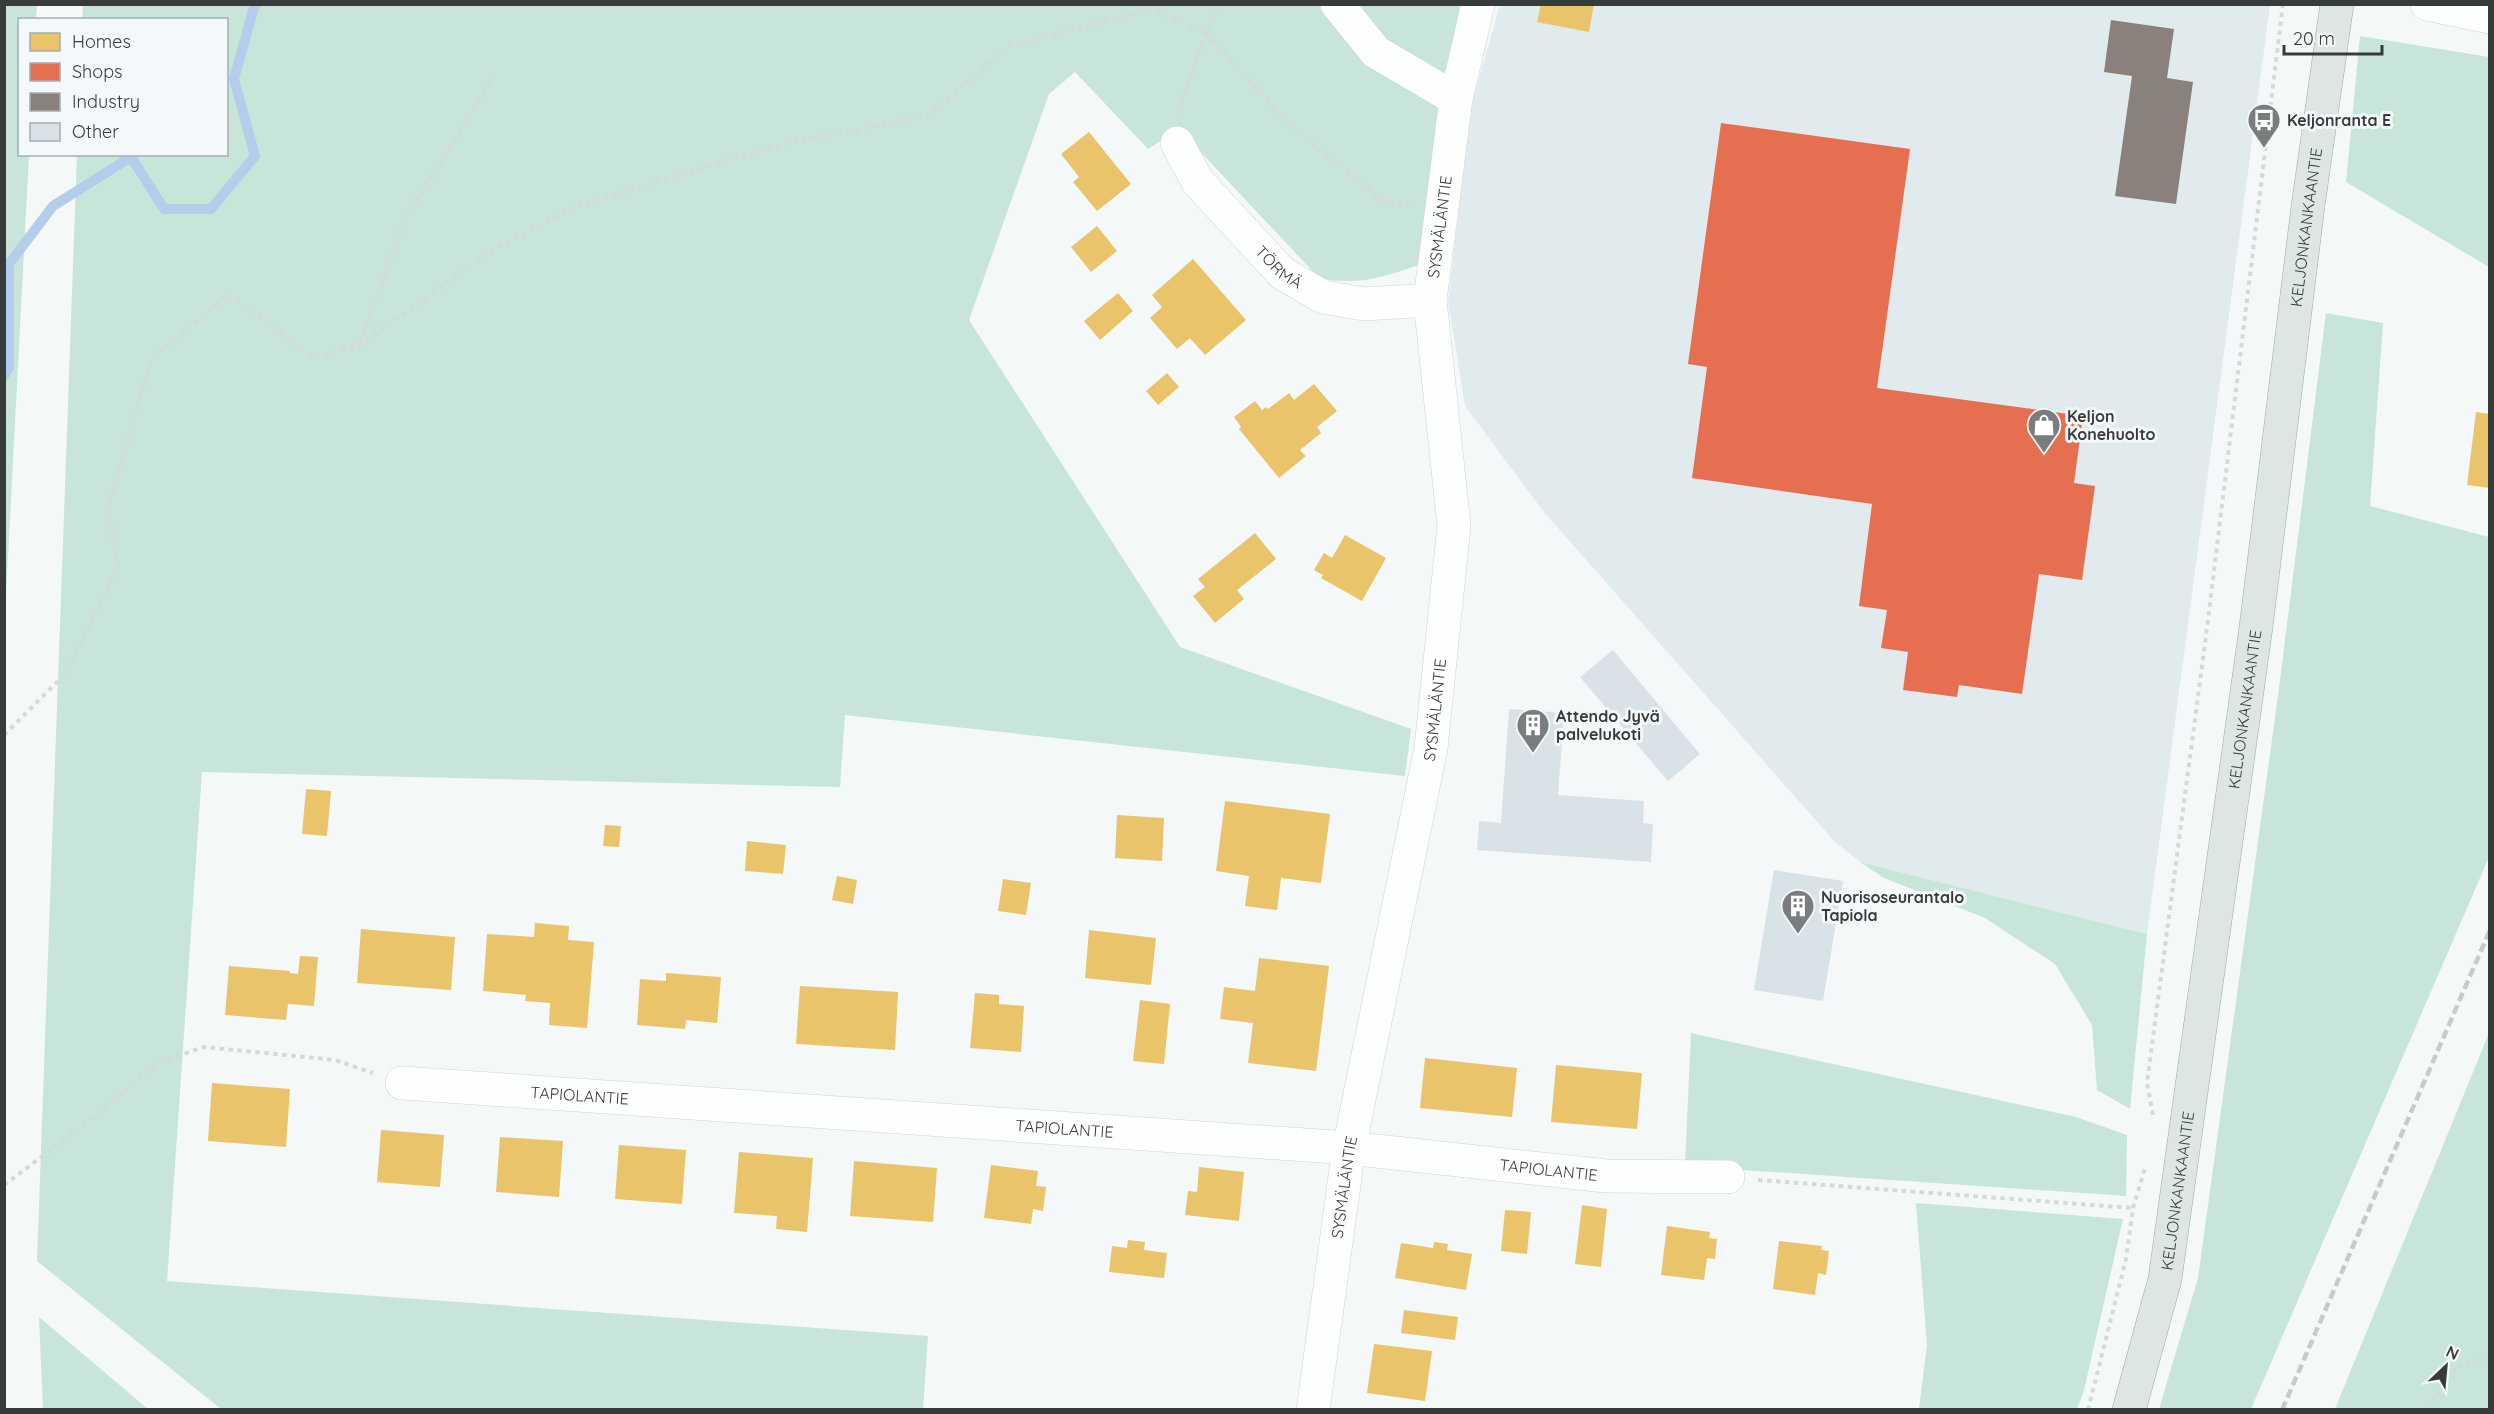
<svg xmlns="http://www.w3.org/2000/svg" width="2494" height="1414" viewBox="0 0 2494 1414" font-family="Quicksand,sans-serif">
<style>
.built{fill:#e1ebee}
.green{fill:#c7e5d9}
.homes{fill:#e9c46a}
.shops{fill:#e76f51}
.industry{fill:#8a817c}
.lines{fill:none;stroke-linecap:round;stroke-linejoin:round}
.stream{stroke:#b4cdea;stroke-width:10}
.building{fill:#d8e2e7}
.minor-casing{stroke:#d0d3d4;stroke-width:34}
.major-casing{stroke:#9dabaa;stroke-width:34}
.path{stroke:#d7d9d9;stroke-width:4;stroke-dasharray:4.5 4.5;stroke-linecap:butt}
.minor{stroke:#fdfefe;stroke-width:33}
.major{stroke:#dee5e5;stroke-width:33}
.rail{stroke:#cacaca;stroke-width:4.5;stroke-dasharray:9 4.5;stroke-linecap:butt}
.labels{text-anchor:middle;stroke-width:6;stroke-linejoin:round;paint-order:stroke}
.poi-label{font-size:16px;font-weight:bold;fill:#383b3b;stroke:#f3f9fa;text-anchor:start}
.street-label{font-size:16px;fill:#383b3b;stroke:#f3f9fa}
</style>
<rect width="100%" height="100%" fill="#f4f8f9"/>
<path class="built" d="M1500,5H2270L2147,934L1860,862L1835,842L1543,511L1465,406L1448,302L1471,106Z"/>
<g class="green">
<path d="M5,4L37,5L36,19L20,20V154L29,155L5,614Z"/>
<path d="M83,5H1460L1441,101L1418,265C1378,279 1363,284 1320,279L1179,129L1148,149L1075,72L1049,94L969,320L1180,647L1411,729L1405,776L845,715L840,787L202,772L167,1281L928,1336L923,1409H221L37,1261L77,155L226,154V20L82,19Z"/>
<path d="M2360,36L2489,57V267L2346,182Z"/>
<path d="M2326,313L2383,323L2370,506L2489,537V857L2251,1409H2159L2198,1278L2278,696Z"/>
<path d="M1860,862L2147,934L2130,1109L2097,1090L2092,1025L2055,964L1985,918L1884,878Z"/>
<path d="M1691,1033L2076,1117L2127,1135L2126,1196L1685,1166Z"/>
<path d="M2489,1033V1409H2335Z"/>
<path d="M1916,1203L2123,1219L2084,1390L2077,1409H1919L1927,1345Z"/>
<path d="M39,1317L148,1409H43Z"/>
</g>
<g class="homes">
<path d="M1541,4H1594L1589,32L1537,22Z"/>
<path d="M1089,132L1131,184L1097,211L1073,182L1079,177L1061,154Z"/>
<path d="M1097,226L1117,251L1091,272L1071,247Z"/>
<path d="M1193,259L1246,320L1205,355L1190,338L1177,349L1150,318L1162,307L1152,295Z"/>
<path d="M1118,293L1133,311L1100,340L1084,321Z"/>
<path d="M1167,373L1179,387L1158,405L1146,391Z"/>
<path d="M1314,384L1337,411L1317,427L1321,433L1300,450L1306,456L1279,478L1239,429L1241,427L1234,417L1255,401L1262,410L1266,407L1268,409L1289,393L1294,400Z"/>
<path d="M2476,412L2490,414V488L2467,485Z"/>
<path d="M1255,533L1276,559L1237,590L1244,599L1215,623L1193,596L1205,587L1198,579Z"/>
<path d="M1345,535L1386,558L1362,601L1321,578L1323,575L1314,570L1324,553L1332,558Z"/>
<path d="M306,789L331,791L327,836L302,834Z"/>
<path d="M1225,801L1330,814L1321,883L1281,878L1277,910L1245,906L1249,876L1216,871Z"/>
<path d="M1117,815L1164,818L1162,861L1115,858Z"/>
<path d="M605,825L621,826L619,847L603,846Z"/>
<path d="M747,841L786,845L783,874L745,871Z"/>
<path d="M837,876L857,880L853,904L832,900Z"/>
<path d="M1003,879L1031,883L1026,915L998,911Z"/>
<path d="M535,923L569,926L568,940L594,942L587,1028L549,1025L550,1003L525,1001L526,995L483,991L487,934L534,937Z"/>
<path d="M361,929L455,937L451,990L357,983Z"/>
<path d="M1089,930L1156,938L1151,985L1085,978Z"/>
<path d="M300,956L318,957L314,1006L288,1004L286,1020L225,1015L229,966L290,971V973L298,974Z"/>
<path d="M1259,958L1329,966L1316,1071L1248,1063L1253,1023L1220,1019L1224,987L1255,991Z"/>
<path d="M666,973L721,977L717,1023L686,1020L685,1029L637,1025L640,979L666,981Z"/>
<path d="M800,986L898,992L895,1050L796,1044Z"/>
<path d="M975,993L999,995V1004L1024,1006L1021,1052L970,1048Z"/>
<path d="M1140,1000L1170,1004L1164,1064L1133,1061Z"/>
<path d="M1425,1058L1517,1068L1512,1117L1420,1108Z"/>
<path d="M1556,1065L1642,1073L1637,1129L1551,1122Z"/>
<path d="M212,1083L290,1089L286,1147L208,1141Z"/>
<path d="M381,1130L444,1135L440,1187L377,1182Z"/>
<path d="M500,1137L563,1141L559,1197L496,1192Z"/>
<path d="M619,1145L686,1150L682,1204L615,1199Z"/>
<path d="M739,1152L813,1158L807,1232L776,1229L777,1216L734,1213Z"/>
<path d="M854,1161L937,1168L933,1222L850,1216Z"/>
<path d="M991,1165L1038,1171L1036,1186L1046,1187L1043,1211L1033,1209L1031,1224L984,1218Z"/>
<path d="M1199,1167L1244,1172L1239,1221L1185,1215L1188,1191L1197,1192Z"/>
<path d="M1582,1205L1607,1209L1601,1267L1575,1264Z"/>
<path d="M1505,1210L1531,1212L1527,1254L1501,1251Z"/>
<path d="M1667,1226L1710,1232L1709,1238L1717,1239L1715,1259L1707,1258L1704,1280L1661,1275Z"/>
<path d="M1128,1240L1145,1242L1144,1250L1167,1253L1164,1278L1109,1272L1112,1246L1127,1248Z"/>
<path d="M1779,1241L1822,1246L1821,1250L1829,1251L1826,1275L1818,1273L1815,1295L1773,1289Z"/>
<path d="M1434,1242L1448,1244L1447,1250L1472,1254L1466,1290L1395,1278L1401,1243L1433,1248Z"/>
<path d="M1404,1310L1458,1317L1455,1340L1401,1333Z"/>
<path d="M1374,1344L1432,1351L1425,1401L1367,1393Z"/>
</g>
<path class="shops" d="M1721,123L1910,149L1877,388L2083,416L2074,483L2095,486L2082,580L2039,574L2022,694L1959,685L1957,697L1903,690L1908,652L1881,648L1887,610L1859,606L1872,504L1692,478L1707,367L1688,364Z"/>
<path class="industry" d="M2111,20L2174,29L2167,78L2193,82L2176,204L2115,196L2132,76L2104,72Z"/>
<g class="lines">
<path class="stream" d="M4,376L9,367V264L53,206L131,157L164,209H211L255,156L234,79L254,7L257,4"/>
</g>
<g class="building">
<path d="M1613,650L1700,754L1668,781L1580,677Z"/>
<path d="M1509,709L1564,713L1558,795L1644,801L1643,823L1653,824L1651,862L1477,850L1479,821L1501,823Z"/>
<path d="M1774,870L1843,881L1823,1001L1754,990Z"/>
</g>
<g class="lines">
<g class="minor-casing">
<g id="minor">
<path d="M1337,4L1376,52L1456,99"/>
<path d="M2427,4L2490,17"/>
<path id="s1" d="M1177,143L1198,182L1282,273L1323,297L1364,304L1430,300"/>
<path id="s2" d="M402,1083L1349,1148L1606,1176L1728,1177"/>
<path id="s3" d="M1313,1410L1349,1148L1431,748L1454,526L1430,300L1456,99L1478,4"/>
</g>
</g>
<g class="major-casing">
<g id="major">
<path id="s4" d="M2129,1410L2165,1279L2256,627L2308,206L2337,4"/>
</g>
</g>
<g class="path">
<path d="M1179,113L1205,33L1218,4"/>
<path d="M360,344L404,220L493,78"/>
<path d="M4,735L69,670L118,565L108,507L152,358L229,294L315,359L360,345L493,250L575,207L783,144L928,116L1009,46L1154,9L1205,33L1293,128L1385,203H1409"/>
<path d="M2153,1115L2147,1083L2207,628L2283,4"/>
<path d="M1758,1180L2133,1208"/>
<path d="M4,1185L84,1125L157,1063L204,1047L335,1060L373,1073"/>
<path d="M2088,1410L2126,1259L2133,1208L2145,1168"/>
<path d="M2426,1410L2456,1366L2490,1358"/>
</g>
<use href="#minor" class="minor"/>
<use href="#major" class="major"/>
<path class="rail" d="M2282,1410L2490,930"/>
</g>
<defs>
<g id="bus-pin" transform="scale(1.725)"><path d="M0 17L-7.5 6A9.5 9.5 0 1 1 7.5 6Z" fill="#7a7d7e" stroke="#f3f9fa"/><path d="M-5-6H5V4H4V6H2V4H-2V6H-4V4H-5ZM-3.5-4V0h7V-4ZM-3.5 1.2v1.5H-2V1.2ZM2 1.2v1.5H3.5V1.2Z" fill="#fff"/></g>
<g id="shop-pin" transform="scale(1.725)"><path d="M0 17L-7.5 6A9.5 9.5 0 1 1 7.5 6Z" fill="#7a7d7e" stroke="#f3f9fa"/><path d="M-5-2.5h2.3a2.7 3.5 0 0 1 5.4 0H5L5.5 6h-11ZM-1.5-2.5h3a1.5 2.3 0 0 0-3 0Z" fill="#fff"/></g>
<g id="building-pin" transform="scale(1.725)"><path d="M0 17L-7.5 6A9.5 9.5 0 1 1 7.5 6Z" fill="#7a7d7e" stroke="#f3f9fa"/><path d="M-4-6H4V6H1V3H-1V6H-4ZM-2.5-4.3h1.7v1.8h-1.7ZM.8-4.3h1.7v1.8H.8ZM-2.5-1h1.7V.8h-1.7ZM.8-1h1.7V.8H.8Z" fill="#fff"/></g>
</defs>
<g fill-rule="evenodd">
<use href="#bus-pin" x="2264" y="120"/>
<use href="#shop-pin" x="2044" y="425"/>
<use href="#building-pin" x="1533" y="725"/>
<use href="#building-pin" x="1798" y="906"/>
</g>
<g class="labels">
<g class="poi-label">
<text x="2287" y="126">Keljonranta E</text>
<text x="2067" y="422">Keljon<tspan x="2067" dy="18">Konehuolto</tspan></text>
<text x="1556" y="722">Attendo Jyvä<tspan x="1556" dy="18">palvelukoti</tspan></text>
<text x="1821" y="903">Nuorisoseurantalo<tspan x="1821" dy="18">Tapiola</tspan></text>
</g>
<g class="street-label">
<text dy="6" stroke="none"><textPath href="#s3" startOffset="1197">SYSMÄLÄNTIE</textPath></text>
<text dy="6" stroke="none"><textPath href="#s4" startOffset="1197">KELJONKANKAANTIE</textPath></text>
<text dy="6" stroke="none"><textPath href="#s1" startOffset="162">TÖRMÄ</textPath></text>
<text dy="6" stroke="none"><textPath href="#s3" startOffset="711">SYSMÄLÄNTIE</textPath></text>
<text dy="6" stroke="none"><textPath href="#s4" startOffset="711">KELJONKANKAANTIE</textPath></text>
<text dy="6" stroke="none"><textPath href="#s2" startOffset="178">TAPIOLANTIE</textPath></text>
<text dy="6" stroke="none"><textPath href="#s2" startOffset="664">TAPIOLANTIE</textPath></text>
<text dy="6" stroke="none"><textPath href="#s2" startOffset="1150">TAPIOLANTIE</textPath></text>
<text dy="6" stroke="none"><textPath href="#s3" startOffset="225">SYSMÄLÄNTIE</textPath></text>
<text dy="6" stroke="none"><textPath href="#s4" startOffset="225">KELJONKANKAANTIE</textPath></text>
</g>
</g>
<rect width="2494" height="1414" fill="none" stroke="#383b3b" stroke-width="12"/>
<rect x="18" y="18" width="210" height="138" fill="#f3f9fa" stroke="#a8adae" stroke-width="1.5"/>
<rect x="30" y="33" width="30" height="18" fill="#e9c46a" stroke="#a8adae" stroke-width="1.5"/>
<text x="72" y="48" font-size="18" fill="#383b3b">Homes</text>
<rect x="30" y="63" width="30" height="18" fill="#e76f51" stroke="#a8adae" stroke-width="1.5"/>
<text x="72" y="78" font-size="18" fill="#383b3b">Shops</text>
<rect x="30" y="93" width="30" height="18" fill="#8a817c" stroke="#a8adae" stroke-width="1.5"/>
<text x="72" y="108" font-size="18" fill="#383b3b">Industry</text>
<rect x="30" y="123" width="30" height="18" fill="#d8e2e7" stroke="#a8adae" stroke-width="1.5"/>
<text x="72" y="138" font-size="18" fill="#383b3b">Other</text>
<g transform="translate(2446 1366) rotate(26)" stroke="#f3f9fa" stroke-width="4.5" paint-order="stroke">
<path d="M0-4.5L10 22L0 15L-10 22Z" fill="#383b3b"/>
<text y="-9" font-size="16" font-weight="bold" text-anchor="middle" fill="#383b3b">N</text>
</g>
<path d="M2284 45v9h98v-9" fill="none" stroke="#383b3b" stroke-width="3"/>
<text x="2293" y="45" font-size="18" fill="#383b3b" stroke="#f3f9fa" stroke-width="4.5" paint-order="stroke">20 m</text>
</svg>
